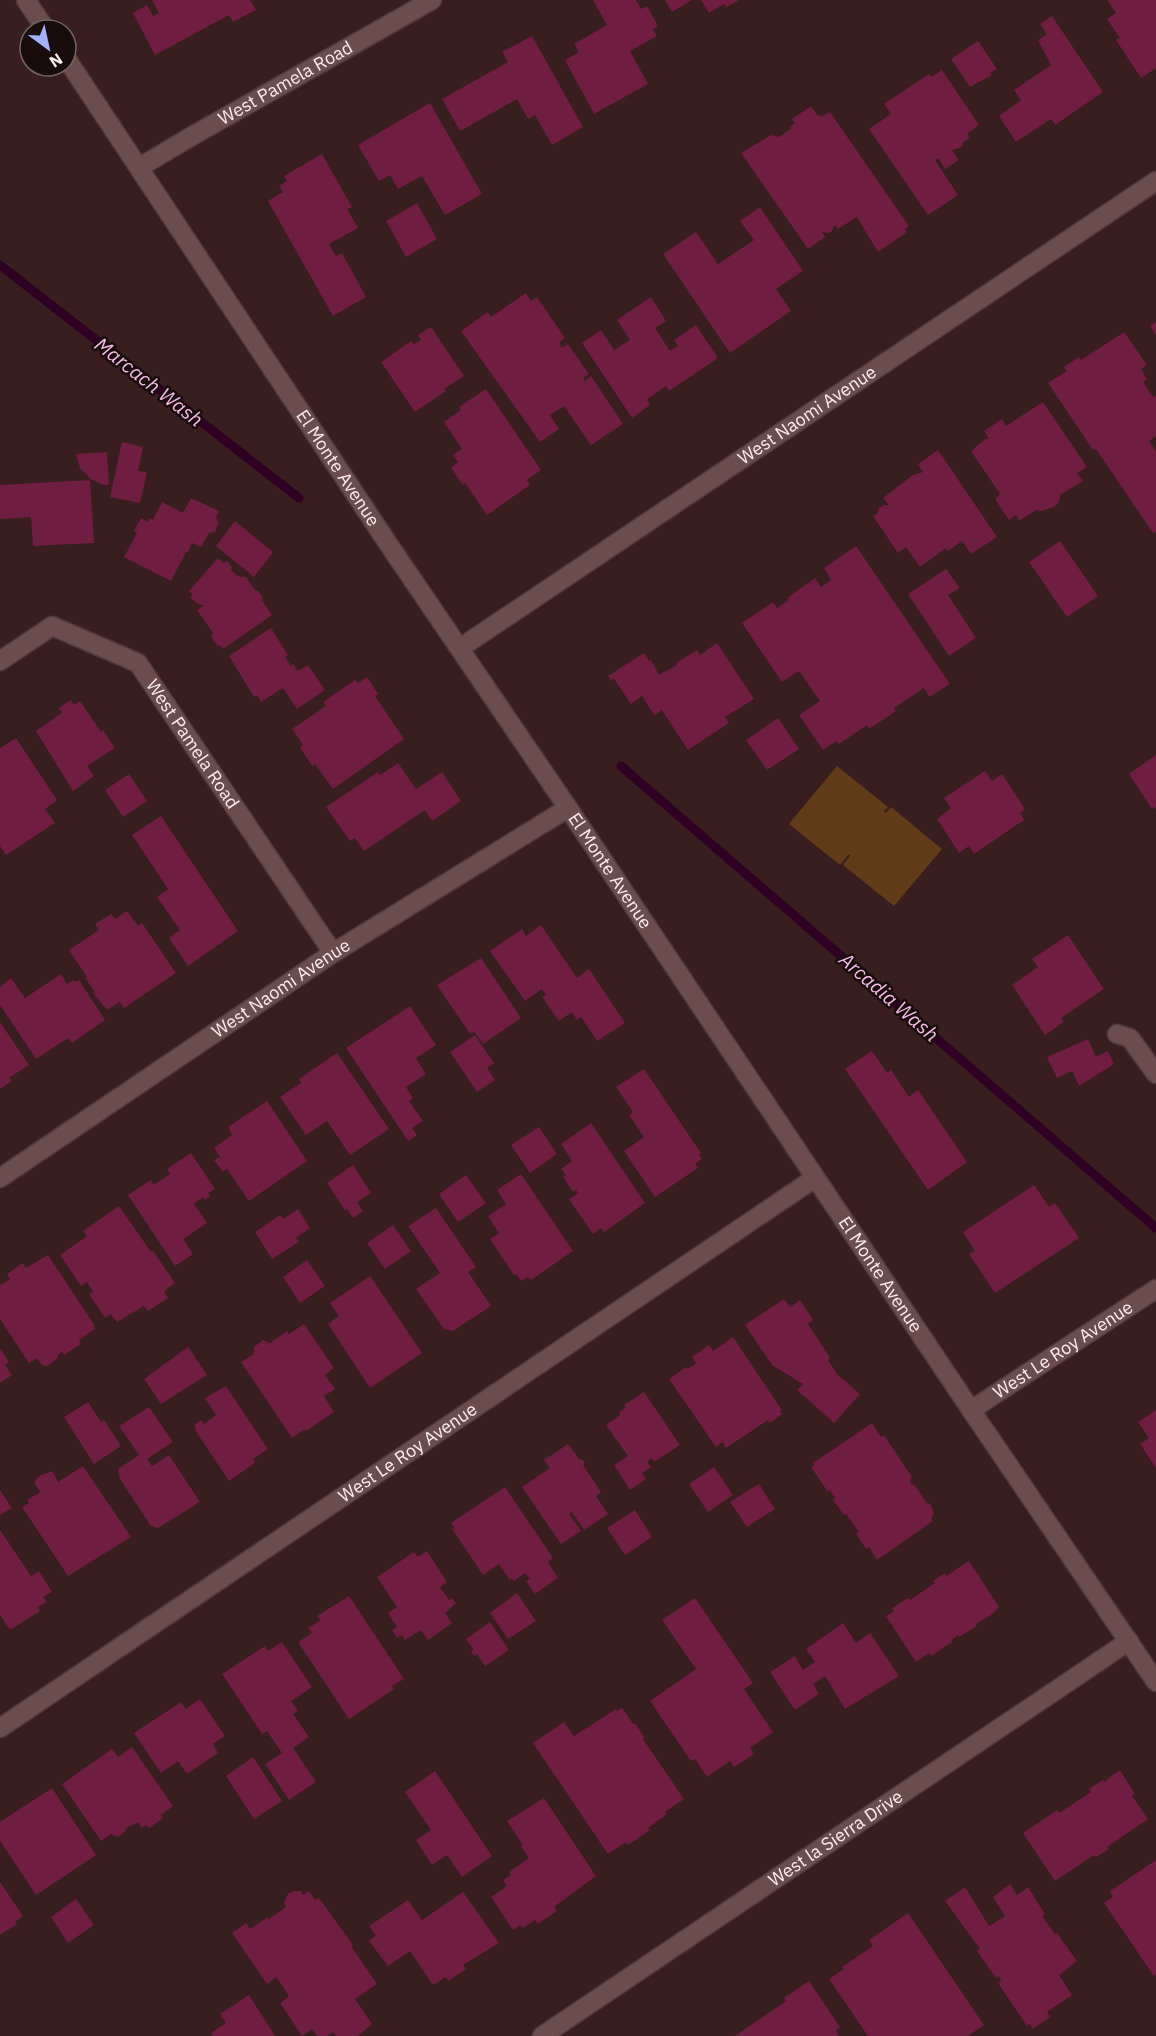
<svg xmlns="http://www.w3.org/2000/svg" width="1156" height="2036" viewBox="0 0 1156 2036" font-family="'IBM Plex Sans',sans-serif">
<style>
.green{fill:#603c18}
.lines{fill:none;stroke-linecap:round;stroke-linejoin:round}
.stream{stroke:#2d0024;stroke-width:9}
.building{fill:#6f1d40}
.minor-casing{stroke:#4f3a3b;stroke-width:21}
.minor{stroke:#6c4d4d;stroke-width:18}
.labels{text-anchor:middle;stroke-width:5;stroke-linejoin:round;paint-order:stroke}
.street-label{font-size:18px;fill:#fdeeee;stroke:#180c0c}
.water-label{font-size:20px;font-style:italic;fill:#f8bae6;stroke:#180c0c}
</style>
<rect width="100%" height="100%" fill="#381e1e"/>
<path class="green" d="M837,766L888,807L884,811L886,813L891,807L942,849L894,906L843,865L850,856L849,854L840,865L789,824Z"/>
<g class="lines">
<g class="stream">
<path d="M0,265L299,498"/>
<path d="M621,766L1156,1228"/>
</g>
</g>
<g class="building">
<path d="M152,0H250L256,10L233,22L229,15L155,55L133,13L147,5L153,16L159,13Z"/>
<path d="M593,0H636L641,9L647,6L658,26L653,29L657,36L630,51L648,84L594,114L565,60L579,52L574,44L607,25Z"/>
<path d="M665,0H692L672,12Z"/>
<path d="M701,0H739L726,7L724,4L709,13Z"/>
<path d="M1109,0H1156V68L1141,78L1116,40L1120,38L1107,19L1116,13L1108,1Z"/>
<path d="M1052,16L1103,92L1055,125L1051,119L1016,142L999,116L1021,100L1014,90L1051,65L1038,40L1047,34L1040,24Z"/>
<path d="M532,36L583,127L552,145L535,115L528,119L517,99L460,131L442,99L508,62L502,52Z"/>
<path d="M978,41L997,69L990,73L992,75L970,87L951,59Z"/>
<path d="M942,70L979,125L967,134L970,138L963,142L962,147L952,150L959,160L945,169L938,158L935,160L958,195L928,215L869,129L891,114L884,104L929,74L931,77Z"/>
<path d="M430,103L482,194L445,215L422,176L398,189L390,175L379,181L358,145Z"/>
<path d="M811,106L818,116L820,115L821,117L830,112L909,226L905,229L907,232L878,252L857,217L838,229L835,225L831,232L826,233L822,231L825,237L808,249L741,153L771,135L779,137L791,129L790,127L795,123L792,119Z"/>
<path d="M322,154L352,207L347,209L358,228L329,244L336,256L342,253L366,297L333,316L268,201L283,192L279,186L287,181L284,176Z"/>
<path d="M417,203L437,239L406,257L386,221Z"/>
<path d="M760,207L803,271L776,289L791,311L730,353L663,254L696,232L718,264L754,240L740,221Z"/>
<path d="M526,293L531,301L537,297L565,338L559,343L562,348L568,344L589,374L583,378L585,381L591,376L623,424L591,445L564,406L550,415L559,429L540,442L461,331L488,312L491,317Z"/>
<path d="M651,297L666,321L655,328L670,351L678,346L674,340L696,325L718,358L669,391L666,386L647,399L650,405L632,418L582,343L601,330L614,350L630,340L617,320Z"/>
<path d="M1156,322V335L1150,326Z"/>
<path d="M431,327L464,376L444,389L446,391L415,412L381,362L411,341L414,344L421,340L418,335Z"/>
<path d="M1124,332L1147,365L1141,369L1147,379L1143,382L1153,397L1156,395V436L1149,441L1156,451V531L1153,533L1096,449L1093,450L1048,383L1067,371L1064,367L1079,357L1081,360Z"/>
<path d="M486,389L541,470L527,480L530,485L487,515L465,483L463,485L451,468L458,462L453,455L462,449L444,422L461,410L459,407Z"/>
<path d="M1043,402L1087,467L1077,473L1083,481L1060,495L1059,502L1054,507L1041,511L1036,510L1019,521L1016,515L1009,520L995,499L1000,494L971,451L985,439H989L984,431L1002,419L1006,426Z"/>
<path d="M122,442L143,447L138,471L147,472L140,503L110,497Z"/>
<path d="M938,450L997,537L971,554L962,541L948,551L946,548L920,567L906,547L898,553L873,516L878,513V509L884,505H889L883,498L913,475L923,472L918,464Z"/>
<path d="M107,452L109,485H103L91,479L80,468L76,454Z"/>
<path d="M90,480L94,543L33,546L31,517L0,519V485Z"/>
<path d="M191,498L219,511L216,518L219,522L215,532L209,533L201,547L192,543L188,552H186L171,581L124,557L137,533L134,531L141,518L148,522L150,518L153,520L162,502L183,513Z"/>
<path d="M235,521L273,552L254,577L216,546Z"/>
<path d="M1060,541L1098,596L1067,617L1029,562Z"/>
<path d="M856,546L950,684L929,697L924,688L894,708L896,711L869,729L867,725L839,744L836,741L823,750L799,715L820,701L799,671L782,682L742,623L773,602L777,608L789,600L787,598L815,578L821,587L831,580L824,568Z"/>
<path d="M218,558L223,563L227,561L232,567L231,570L238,576L246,577L255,590L258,591L263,597L262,600L272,615L223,649L221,646L217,645L211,637L213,633L197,610L204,605L198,604L191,598L192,594L189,591Z"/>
<path d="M946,569L960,588L948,595L976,638L949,656L908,594Z"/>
<path d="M271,628L288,655L285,657L291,666L293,664L298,671L308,665L325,690L297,709L283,688L261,702L257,695L254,697L229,656Z"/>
<path d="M717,643L754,699L725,717L729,723L688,750L662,710L654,715L642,696L631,704L614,679L611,680L608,676L644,653L649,661L651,660L659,675L677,665L676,663L697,650L700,655Z"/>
<path d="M367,677L378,694L375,696L404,739L333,789L315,764L312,766L300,747L303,745L292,729L326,706L323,702L355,680L358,683Z"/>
<path d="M71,700L74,705L80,701L101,732L103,730L115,748L87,766L94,776L73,791L36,731L62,713L59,708Z"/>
<path d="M778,718L799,749L767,770L746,740Z"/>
<path d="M16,738L57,800L45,809L55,823L6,855L0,846V748Z"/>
<path d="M1156,755V807L1152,809L1129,774Z"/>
<path d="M398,763L416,789L442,772L461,801L432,821L425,810L364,851L355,838L350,841L326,807L378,772L380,775Z"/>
<path d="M985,771L992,781L1002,774L1025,809L1020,813L1024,820L974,854L969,846L959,853L937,819L951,808L944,798Z"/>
<path d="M129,774L147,801L123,817L105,790Z"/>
<path d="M161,816L238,931L188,966L169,938L180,930L157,897L168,889L132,835Z"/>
<path d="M127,911L138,926L142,923L176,973L124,1008L120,1002L107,1010L93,993L95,992L85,978L87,977L69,950L99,930L95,924L111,914L115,919Z"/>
<path d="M541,925L577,978L589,969L625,1023L597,1041L581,1017L577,1020L572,1012L559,1021L542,997L546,995L542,989L525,1001L490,951L522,929L526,936Z"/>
<path d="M1068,935L1104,989L1061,1018L1064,1022L1045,1035L1012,985L1038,967L1032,959Z"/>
<path d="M481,958L521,1018L483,1044L474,1031L470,1034L437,985Z"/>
<path d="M61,974L67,984L73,980L75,982L79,980L105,1020L72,1043L68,1038L36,1059L0,1005V987L11,978L25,998Z"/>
<path d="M410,1006L436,1045L416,1058L426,1074L406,1087L413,1098L409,1101L423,1121L412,1128L417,1135L408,1141L346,1048Z"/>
<path d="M0,1022L29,1065L9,1078L12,1081L0,1089Z"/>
<path d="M475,1035L494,1063L487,1068L495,1080L477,1092L450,1052Z"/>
<path d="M1088,1039L1096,1057L1108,1051L1114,1064L1079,1086L1072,1071L1057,1078L1047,1057Z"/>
<path d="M872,1051L887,1073L891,1070L909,1097L918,1090L967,1162L928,1190L845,1069Z"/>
<path d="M337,1053L389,1129L350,1155L327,1121L306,1135L280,1097L301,1083L299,1079Z"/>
<path d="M644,1069L701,1153L699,1154L702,1159L695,1164L698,1168L655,1197L624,1151L644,1137L629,1115L633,1112L616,1087Z"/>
<path d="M267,1101L307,1161L249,1201L227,1169L223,1172L214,1160L220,1157L214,1148L232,1135L228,1127Z"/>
<path d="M591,1123L645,1203L604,1232L601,1228L593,1234L569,1199L578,1193L576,1190L573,1192L563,1177L566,1175L561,1169L572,1161L561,1144Z"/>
<path d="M539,1127L557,1154L530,1173L511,1145Z"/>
<path d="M191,1153L215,1189L208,1193L210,1196L205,1200L203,1197L194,1204L207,1223L183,1239L193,1254L175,1266L128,1195L151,1180L154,1185L170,1174L167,1169Z"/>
<path d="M353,1165L371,1193L357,1202L363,1211L353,1218L347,1209L345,1210L327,1183Z"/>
<path d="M521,1174L573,1251L531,1280L528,1277L521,1281L516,1274L514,1275L490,1239L499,1233L488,1216L506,1204L497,1190Z"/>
<path d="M466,1175L486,1203L458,1222L439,1194Z"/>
<path d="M1034,1185L1049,1207L1055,1203L1079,1238L995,1293L969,1254L975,1251L963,1232Z"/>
<path d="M119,1206L151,1252L153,1251L175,1283L166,1289L167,1290L164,1292L168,1298L148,1311L144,1306L117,1322L111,1314L105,1318L89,1294L93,1292L87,1282L81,1286L60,1255L87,1236L83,1231Z"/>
<path d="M436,1208L476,1267L468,1272L491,1306L453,1331L444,1329L416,1289L440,1273L408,1226Z"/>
<path d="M298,1209L310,1228L296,1238L299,1242L272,1259L255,1232L280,1215L283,1219Z"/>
<path d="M393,1225L411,1251L385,1269L367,1243Z"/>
<path d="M48,1255L95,1326L94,1327L95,1329L79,1340L81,1344L64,1355L62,1352L58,1355L57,1359L48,1366L42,1365L37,1358L29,1363L0,1319V1283L1,1285L10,1279L7,1274L23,1263L26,1268Z"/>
<path d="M307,1260L325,1286L300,1303L283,1277Z"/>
<path d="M370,1276L422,1353L370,1388L328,1324L339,1316L330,1303Z"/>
<path d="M784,1299L790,1307L800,1300L813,1320L808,1324L830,1358L828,1360L837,1374L860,1394L834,1423L797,1390L803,1384L772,1365L745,1325Z"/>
<path d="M304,1324L334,1368L325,1375L335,1389L324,1396L334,1412L306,1431L305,1429L292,1438L241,1362L254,1354V1347L263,1340L270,1343L287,1331L289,1334Z"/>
<path d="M733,1337L782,1410L780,1411L782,1414L770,1423L768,1420L726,1448L723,1442L716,1447L669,1379L686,1367L688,1369L696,1363L692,1357L709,1345L713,1351Z"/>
<path d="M188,1347L207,1375L161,1404L144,1379Z"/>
<path d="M0,1348L9,1362L5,1365L12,1375L0,1383Z"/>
<path d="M226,1386L268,1449L253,1459L255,1463L229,1481L195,1430L196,1428L194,1425L201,1420L204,1424L216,1415L205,1398Z"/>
<path d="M644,1392L680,1445L654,1462L652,1458L647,1462L651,1467L642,1473L646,1479L630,1490L614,1465L628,1456L606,1425L620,1415L619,1412L626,1408L624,1405Z"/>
<path d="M88,1402L101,1422L104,1420L121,1446L94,1464L64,1417Z"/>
<path d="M149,1407L173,1442L147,1459L152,1466L169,1455L200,1502L158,1528L151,1526L120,1479L118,1469L139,1455L119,1426Z"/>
<path d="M1156,1410V1468L1140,1444L1149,1438L1138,1422Z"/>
<path d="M872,1423L881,1437L884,1435L912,1477L910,1481L912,1485L914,1484L926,1502L931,1505L934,1513L931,1518L933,1521L877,1560L869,1547L866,1549L856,1534L859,1532L846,1514L844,1515L833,1500L835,1498L830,1490L828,1492L811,1467L814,1465L813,1463Z"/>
<path d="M568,1444L580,1460L582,1459L585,1463L583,1465L601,1492L596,1496L608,1514L584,1530L572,1512L569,1514L581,1531L561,1544L522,1487L550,1468L544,1460Z"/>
<path d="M83,1466L131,1537L68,1576L22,1507L29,1503L27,1500L40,1492L34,1482L39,1476L52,1471L58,1482Z"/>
<path d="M714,1467L733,1495L708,1512L689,1484Z"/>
<path d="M759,1484L775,1509L747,1527L730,1502Z"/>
<path d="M505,1487L553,1558L548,1562L558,1578L535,1594L526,1581L530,1579L525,1573L514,1581L512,1578L510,1580L499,1564L483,1575L452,1529L454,1528L451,1523Z"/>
<path d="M0,1490L12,1508L0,1515Z"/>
<path d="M635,1510L652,1537L625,1555L607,1528Z"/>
<path d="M0,1530L31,1576L39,1571L52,1592L43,1597L47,1602L38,1607L40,1611L10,1630L0,1615Z"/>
<path d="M427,1551L447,1582L440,1587L449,1600L452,1598L456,1603L445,1613L452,1623L428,1640L421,1630L405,1640L402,1635L397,1638L392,1630L397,1627L388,1613L397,1607L377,1577L414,1552L418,1557Z"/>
<path d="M969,1561L999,1607L991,1615L976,1624L977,1626L959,1637L958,1635L951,1640L952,1642L931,1656L929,1653L916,1662L886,1616L894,1611L892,1608L908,1598L910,1600L935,1583L933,1581L945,1573L946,1576Z"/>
<path d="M517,1593L536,1621L508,1639L490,1613Z"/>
<path d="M349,1596L404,1679L392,1686L394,1689L349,1719L298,1642L312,1633L308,1628L321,1620L317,1616Z"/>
<path d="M695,1598L753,1683L744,1689L773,1732L750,1748L754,1754L734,1767L730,1761L707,1777L695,1759L691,1761L650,1701L696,1669L662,1620Z"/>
<path d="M490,1622L509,1650L485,1666L477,1654L474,1656L471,1651L474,1650L466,1639Z"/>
<path d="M843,1623L856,1643L870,1633L899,1676L845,1709L825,1676L813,1684L819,1694L795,1710L770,1672L795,1656L803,1670L815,1662L806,1649Z"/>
<path d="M282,1642L312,1687L291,1701L298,1711L293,1714L309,1737L293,1748L316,1782L289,1800L265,1764L282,1753L267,1731L262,1734L222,1674L265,1646L268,1651Z"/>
<path d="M200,1699L225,1736L213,1744L218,1753L187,1774L178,1761L161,1773L134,1733L181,1702L186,1709Z"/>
<path d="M622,1708L633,1724L635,1723L644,1737L643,1739L684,1799L665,1812L667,1814L648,1828L650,1830L628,1845L626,1842L608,1854L533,1743L564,1722L574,1736L616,1709L617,1711Z"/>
<path d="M132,1747L173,1806L161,1815L163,1818L149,1828L146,1825L142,1828L138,1822L126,1828L125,1832L118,1837L111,1834L101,1841L62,1784L112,1749L118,1757Z"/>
<path d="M253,1757L282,1801L254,1819L226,1776Z"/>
<path d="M1120,1770L1135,1794L1132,1796L1148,1819L1107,1847L1109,1849L1096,1857L1094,1855L1055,1881L1023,1833L1057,1810L1059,1813L1091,1792L1089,1789L1103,1780L1105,1782L1109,1778Z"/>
<path d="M435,1771L492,1856L462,1877L447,1855L432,1865L416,1840L431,1830L405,1792Z"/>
<path d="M52,1788L96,1855L36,1895L0,1841V1822Z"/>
<path d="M544,1798L596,1876L554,1907L557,1911L538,1924L535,1920L523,1928L520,1925L513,1930L491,1897L507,1886L503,1880L511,1875L509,1872L529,1858L521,1846L523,1845L507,1821Z"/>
<path d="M1156,1860V1974L1154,1976L1104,1903L1113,1897L1110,1891Z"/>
<path d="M0,1882L23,1916L16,1921L17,1924L0,1935Z"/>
<path d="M1010,1884L1017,1895L1028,1887L1045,1914L1042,1916L1055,1934L1057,1933L1077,1961L1059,1975L1072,1995L1047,2012L1050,2017L1033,2029L1030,2024L1027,2026L998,1983L1001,1981L999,1976L996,1978L977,1951L980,1949L945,1901L965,1887L989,1926L1005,1916L993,1897Z"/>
<path d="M294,1891H301L303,1895L309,1891L315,1900L319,1898L353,1945L351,1946L377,1984L355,1999L372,2024L358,2036H336L333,2032L327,2036H317L312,2029L302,2036L280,2003L289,1996L276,1977L267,1984L232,1933L246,1923L250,1929L268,1917L269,1919L286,1907L284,1903L286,1898L289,1893Z"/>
<path d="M463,1892L499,1943L463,1965L466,1969L448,1981L446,1977L433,1985L410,1951L388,1966L369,1941L376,1936L369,1926L408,1900L422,1920Z"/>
<path d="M76,1899L94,1925L68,1943L51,1917Z"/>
<path d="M908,1913L984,2025L968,2036H868L829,1979L844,1969L842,1967L873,1946L869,1940Z"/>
<path d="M809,1981L840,2027L836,2031L839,2036H735L786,2001L784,1998Z"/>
<path d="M249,1995L275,2036H213L211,2033L226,2023L220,2014Z"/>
</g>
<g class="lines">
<g class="minor-casing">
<g id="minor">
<path d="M26,0L46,30"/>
<path id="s1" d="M66,58L389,545L568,808L971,1410L1156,1682"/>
<path id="s2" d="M140,167L192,136L432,0"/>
<path id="s3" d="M460,648L1156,181"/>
<path id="s4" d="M0,661L52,626L138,663L333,953"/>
<path d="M1117,1034L1130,1038L1156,1074"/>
<path id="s5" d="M0,1178L333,953L568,808"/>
<path id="s6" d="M971,1410L1156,1289"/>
<path id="s7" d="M0,1728L815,1178"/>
<path id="s8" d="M542,2036L1129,1641"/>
</g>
</g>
<use href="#minor" class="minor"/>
</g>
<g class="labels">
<g class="street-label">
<text dy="6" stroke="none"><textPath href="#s2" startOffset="168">West Pamela Road</textPath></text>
<text dy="6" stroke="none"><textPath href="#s3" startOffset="418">West Naomi Avenue</textPath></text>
<text dy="6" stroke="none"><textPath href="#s1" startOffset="492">El Monte Avenue</textPath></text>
<text dy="6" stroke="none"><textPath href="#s4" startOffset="254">West Pamela Road</textPath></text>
<text dy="6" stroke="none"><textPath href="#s1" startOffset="978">El Monte Avenue</textPath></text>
<text dy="6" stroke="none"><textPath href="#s5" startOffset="339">West Naomi Avenue</textPath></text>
<text dy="6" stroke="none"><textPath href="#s1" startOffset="1464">El Monte Avenue</textPath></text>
<text dy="6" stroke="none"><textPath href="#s6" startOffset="110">West Le Roy Avenue</textPath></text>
<text dy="6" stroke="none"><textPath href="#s7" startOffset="492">West Le Roy Avenue</textPath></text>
<text dy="6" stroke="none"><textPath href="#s8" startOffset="354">West la Sierra Drive</textPath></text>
</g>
<g class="water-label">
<text transform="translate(149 382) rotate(38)" y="7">Marcach Wash</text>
<text transform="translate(889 997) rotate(41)" y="7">Arcadia Wash</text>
</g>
</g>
<g transform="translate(48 48) rotate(147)"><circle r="28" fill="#180c0c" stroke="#746666" stroke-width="1.5"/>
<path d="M0-4.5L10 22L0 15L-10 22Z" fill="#a2b2fd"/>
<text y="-9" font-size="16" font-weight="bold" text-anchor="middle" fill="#fdeeee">N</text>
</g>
</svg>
